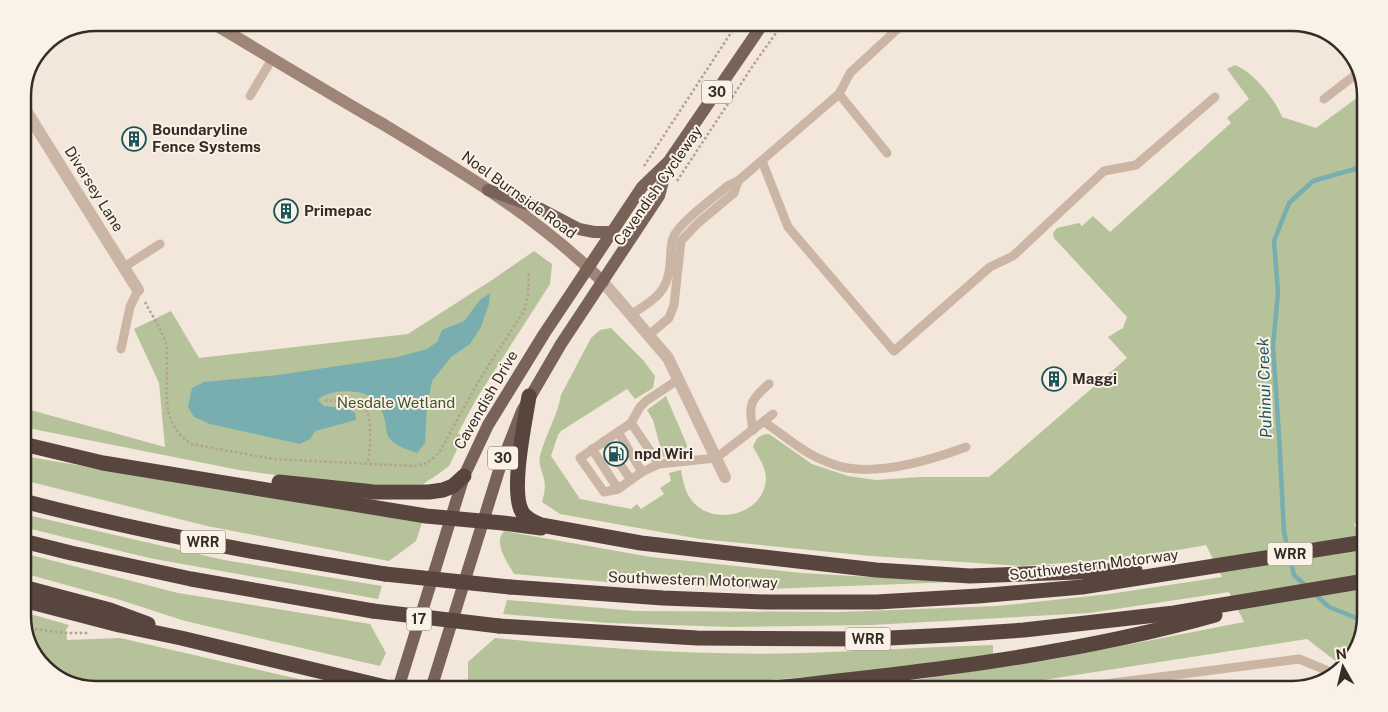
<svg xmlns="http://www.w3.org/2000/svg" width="1388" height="712" viewBox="0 0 1388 712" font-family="'Public Sans',sans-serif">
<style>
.green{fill:#b5c29a}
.water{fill:#78aeb0}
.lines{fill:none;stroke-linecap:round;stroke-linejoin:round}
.stream{stroke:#78aeb0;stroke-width:4.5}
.path{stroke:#b6a090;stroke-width:2.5;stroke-dasharray:2.5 2.5;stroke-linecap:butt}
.lane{stroke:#cbb6a6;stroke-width:9}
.street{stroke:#cbb6a6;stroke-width:12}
.secondary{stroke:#9e8577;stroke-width:12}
.primary{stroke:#796258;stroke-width:12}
.highway{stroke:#58463e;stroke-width:15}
.highway-bridge{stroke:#58463e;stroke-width:15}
.labels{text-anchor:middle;stroke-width:4;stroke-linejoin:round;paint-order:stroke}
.shield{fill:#faf1e7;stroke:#716761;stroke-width:1}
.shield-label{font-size:14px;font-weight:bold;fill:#362c27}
.poi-label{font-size:15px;font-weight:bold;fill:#362c27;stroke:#faf1e7;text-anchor:start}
.street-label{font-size:15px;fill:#362c27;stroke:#faf1e7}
.park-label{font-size:15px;fill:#46552a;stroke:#faf1e7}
.water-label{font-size:16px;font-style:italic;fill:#1b5559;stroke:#faf1e7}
.rim{fill:none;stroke:#362c27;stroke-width:2.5}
</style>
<rect width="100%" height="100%" fill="#f2e7da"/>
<g class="green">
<path d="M1235,65C1253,72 1275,99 1282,117L1316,128L1365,92V521L1354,524L1365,547V616L1358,649L1342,666L1307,639L986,689H855L1055,659L1244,622L1229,592L1089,613L871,625L731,627L609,623L503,614L507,600L636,611L840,612L997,606L1109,594L1222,577L1206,545L1134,558L1022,566L871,556L700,539L560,514L542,502C544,495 546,486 544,479C542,470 538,464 540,456C545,436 558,414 561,395L591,338L600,330L611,328L643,360L655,376L653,388L635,399L627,389L561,431L558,435L551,456L580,499L631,509L637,504L641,509L664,494L660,488L671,481L669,473L681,470C683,481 685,493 693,502C715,527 764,514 766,479C766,467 758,456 753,447C756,438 760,434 769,434L812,464L848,476L876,480L920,477H989L1127,358L1108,337L1123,328L1127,317L1054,238L1053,233L1057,228L1079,223L1082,226L1093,216L1110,232L1231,123L1227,118L1249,99L1227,69Z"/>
<path d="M534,251L552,264L550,284L477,398L458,433L463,437L449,466L437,475L423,484H341L239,470L23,427V408L165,447L159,383L134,329L171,311L199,358L408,334L492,280Z"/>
<path d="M666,396L687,445V447L677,454L663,457L653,420L647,410Z"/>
<path d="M23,455L29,457L422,523L416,541L389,561L207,526L23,480Z"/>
<path d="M23,514L224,560L382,586L378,599L149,558L23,527Z"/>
<path d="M504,531L651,557L802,573L955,582L767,589L607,582L514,574C507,561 493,544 504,531Z"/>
<path d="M23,553L178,593L370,624L386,653L380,666L185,621L117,599L23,573Z"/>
<path d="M23,612L69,625L66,630L67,640L120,638L307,681L316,689H96L63,682L35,657L23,621Z"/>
<path d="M495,638C597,648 700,656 803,653C866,651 929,647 993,645V654L844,674L731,683L623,682L524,688L468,683V662Z"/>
</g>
<path class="water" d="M490,293L489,304L481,327L470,344L451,357L432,381L427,406L425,443L417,453C407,449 393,446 388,436C386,432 386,425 385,421C384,415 381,408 378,403C368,388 329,388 318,400L324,406L347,408L355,413L356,420L315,431L310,439L300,444L210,424L194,417L188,407L192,388L204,382L278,375L398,357L427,349L437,342L442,330L464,321L480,300Z"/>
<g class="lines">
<g class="stream">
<path d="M1306,586L1294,575L1284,532L1279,436L1273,346L1278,292L1274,241L1289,203L1313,181L1365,166"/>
<path d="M1314,593L1329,607L1364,621"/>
</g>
<g class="path">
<path d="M191,22L199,28"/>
<path d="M644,166L738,22"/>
<path d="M677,181L756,61L784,22"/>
<path d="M145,302C152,316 162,329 166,344C167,350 167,357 167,363C167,396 161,423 191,444L273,459L414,466L427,463L439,453L478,382L524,311L528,295L529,272"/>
<path d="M325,400L353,402L365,405C373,425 370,442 368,463"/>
<path d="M25,628L67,633H89"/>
</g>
<g class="lane">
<path d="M839,94L887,153"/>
<path d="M250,96L272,59"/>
<path d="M1324,99L1359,72"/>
<path d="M762,161L788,227L894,351L990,267L1013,256L1104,171L1136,165L1215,97"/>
<path d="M124,267L160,244"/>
<path d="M632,314C652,301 668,293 670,265C671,257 670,246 673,238C679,222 715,197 729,185L738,181L839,94L850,73L905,22"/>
<path d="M649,335L669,318L674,305L681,241L698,223L734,193L738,181"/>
<path d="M121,349L130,307L138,290"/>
<path d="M679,379L646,401L640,407L631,423L580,458L604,492L618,489L642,472L659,464L716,458L773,414"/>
<path d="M764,422C780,432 801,451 818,458C827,462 838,467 847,468C884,474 931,460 966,447"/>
<path d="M631,423L659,464"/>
<path d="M753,430C748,405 750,400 769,384"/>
<path d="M618,432L642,472"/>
<path d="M604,441L631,480"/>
<path d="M592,449L618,489"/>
<path d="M1066,689L1299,659L1326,670L1329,678"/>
</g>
<g class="street">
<path d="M23,106L138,290"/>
<path d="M603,282L668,358L725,477"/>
</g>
<path class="secondary" d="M211,22C268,56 324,90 381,123C459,170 538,217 603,282"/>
<g class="primary">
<path d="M488,190L541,209L579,229L594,232H612"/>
<path d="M398,689L464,476L488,425L544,334L642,187L669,161L764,22"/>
<path d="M431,689L500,467L522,411L561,344L659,196L668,163"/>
</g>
<g class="highway">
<path d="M529,396C525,422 510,491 522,512C526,519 534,522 541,525L641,543L876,570L970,576L1135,570"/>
<path d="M23,444L103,463L426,516L503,523L541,528"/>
<path d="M279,482L374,492H429L443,490L453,486L464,476"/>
<path d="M23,501C142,532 263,555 385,574"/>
<path d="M23,541L71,553L191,579L373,611"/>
<path d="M23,587L110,610L148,624"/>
<path d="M510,587L663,598L767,602H877L978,596L1082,587L1365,542"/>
<path d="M23,600L119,625L181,638L394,689"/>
<path d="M499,626L697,638L869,639L951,635L1024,630L1174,613L1365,581"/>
<path d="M765,689C914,673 1070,656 1215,615"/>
</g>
<g class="highway-bridge">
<path d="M385,574L510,587"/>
<path d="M373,611L499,626"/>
</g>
</g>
<defs>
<g id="building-ring" transform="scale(1.25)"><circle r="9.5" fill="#faf1e7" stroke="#1b5559" stroke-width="1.5"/><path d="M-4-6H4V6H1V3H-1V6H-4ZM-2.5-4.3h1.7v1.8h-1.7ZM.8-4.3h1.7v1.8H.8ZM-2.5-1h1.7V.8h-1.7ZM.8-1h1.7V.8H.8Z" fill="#1b5559"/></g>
<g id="fuel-ring" transform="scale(1.25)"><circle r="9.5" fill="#faf1e7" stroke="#1b5559" stroke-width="1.5"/><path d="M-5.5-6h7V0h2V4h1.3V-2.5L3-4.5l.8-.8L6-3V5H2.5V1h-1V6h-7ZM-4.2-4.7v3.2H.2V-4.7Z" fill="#1b5559"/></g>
</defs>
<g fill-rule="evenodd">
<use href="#building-ring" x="134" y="139"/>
<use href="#building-ring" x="286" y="211"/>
<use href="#building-ring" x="1054" y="379"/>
<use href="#fuel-ring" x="616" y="454"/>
</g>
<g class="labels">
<g class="shield">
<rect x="702" y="80.5" width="30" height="23" rx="4"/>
<rect x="488" y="446.5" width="30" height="23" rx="4"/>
<rect x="180.5" y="530.5" width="45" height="23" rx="4"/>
<rect x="1267.5" y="542.5" width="45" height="23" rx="4"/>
<rect x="406.5" y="607.5" width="25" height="23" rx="4"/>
<rect x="845.5" y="627.5" width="45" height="23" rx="4"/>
</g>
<g class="shield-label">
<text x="717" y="97">30</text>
<text x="503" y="463">30</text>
<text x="203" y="547">WRR</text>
<text x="1290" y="559">WRR</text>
<text x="419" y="624">17</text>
<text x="868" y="644">WRR</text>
</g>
<g class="poi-label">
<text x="152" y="135">Boundaryline<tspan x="152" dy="17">Fence Systems</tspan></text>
<text x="304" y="216">Primepac</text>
<text x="1072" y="384">Maggi</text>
<text x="634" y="459">npd Wiri</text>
</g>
<g class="street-label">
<text transform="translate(658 186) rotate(-55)" y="5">Cavendish Cycleway</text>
<text transform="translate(94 189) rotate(58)" y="5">Diversey Lane</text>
<text transform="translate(519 195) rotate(36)" y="5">Noel Burnside Road</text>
<text transform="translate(486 400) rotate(-60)" y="5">Cavendish Drive</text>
<text transform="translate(1094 565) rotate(-7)" y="5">Southwestern Motorway</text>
<text transform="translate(693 580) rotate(2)" y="5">Southwestern Motorway</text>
</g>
<g class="park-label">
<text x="396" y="408">Nesdale Wetland</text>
</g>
<g class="water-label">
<text transform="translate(1264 388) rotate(-92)" y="6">Puhinui Creek</text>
</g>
</g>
<path d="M0 0H1388V712H0ZM96 31H1292A65 65 0 0 1 1357 96V616A65 65 0 0 1 1292 681H96A65 65 0 0 1 31 616V96A65 65 0 0 1 96 31Z" fill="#faf1e7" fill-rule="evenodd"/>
<path class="rim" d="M96 31H1292A65 65 0 0 1 1357 96V616A65 65 0 0 1 1292 681H96A65 65 0 0 1 31 616V96A65 65 0 0 1 96 31Z"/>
<g transform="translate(1343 667) rotate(352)" stroke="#faf1e7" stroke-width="4" paint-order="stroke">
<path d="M0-4L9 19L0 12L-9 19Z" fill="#362c27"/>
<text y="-8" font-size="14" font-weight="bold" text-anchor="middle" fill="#362c27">N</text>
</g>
</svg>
